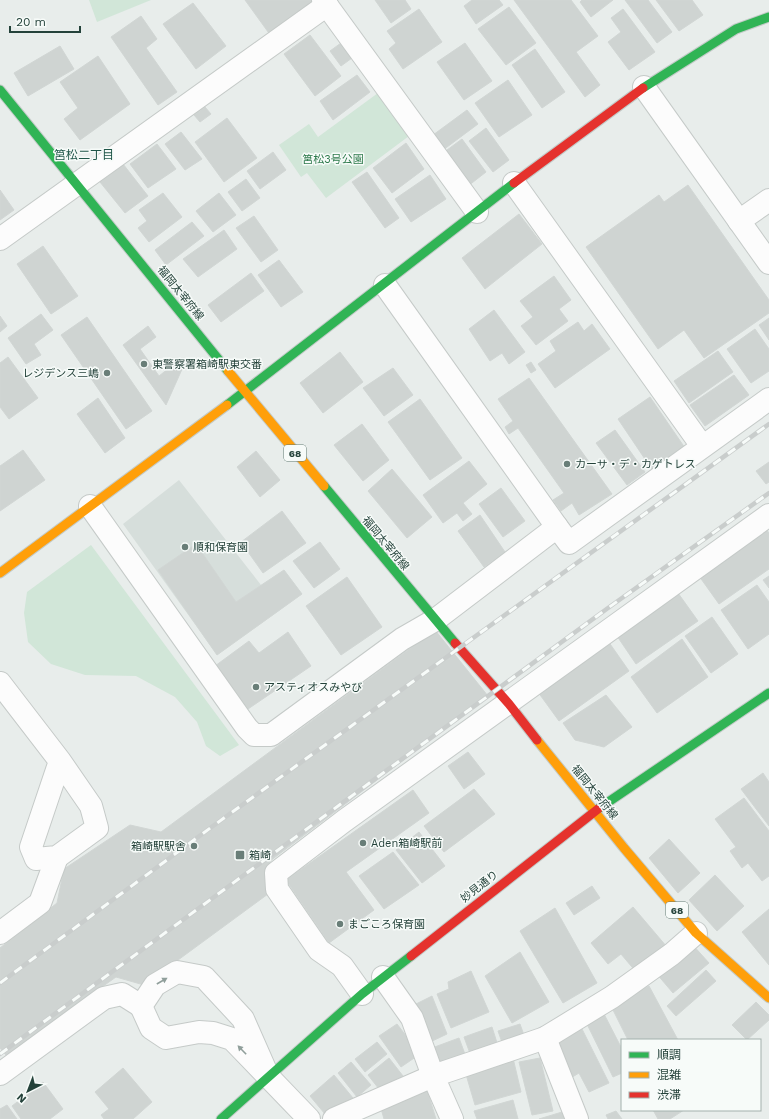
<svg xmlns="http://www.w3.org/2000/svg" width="769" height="1119" viewBox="0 0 769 1119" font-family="'Work Sans','Noto Sans JP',sans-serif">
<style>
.built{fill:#d6dedb}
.green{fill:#d1e6d8}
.building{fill:#cfd4d2;stroke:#d1d6d4}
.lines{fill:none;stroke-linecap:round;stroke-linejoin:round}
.street-casing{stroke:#c5cac8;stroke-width:24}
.fast-casing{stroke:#c3cbc8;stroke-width:11}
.slow-casing{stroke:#c3cbc8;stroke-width:11}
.jam-casing{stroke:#c3cbc8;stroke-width:11}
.street{stroke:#fcfcfc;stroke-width:22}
.fast{stroke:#30b455;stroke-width:9}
.slow{stroke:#ff9f0a;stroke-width:9}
.jam{stroke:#e5322d;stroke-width:9}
.rail-casing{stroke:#c9cdcc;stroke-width:4.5}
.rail{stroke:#f7fbf9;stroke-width:3;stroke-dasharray:9;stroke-linecap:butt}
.oneway{fill:#909f9b}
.poi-dot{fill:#697e78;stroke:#f7fbf9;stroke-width:1.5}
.labels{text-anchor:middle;stroke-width:3;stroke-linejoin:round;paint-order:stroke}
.shield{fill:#f7fbf9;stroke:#637a73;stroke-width:1}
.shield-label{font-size:10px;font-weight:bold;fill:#24423a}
.park-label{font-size:11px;fill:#2d7a4b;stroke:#f7fbf9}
.street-label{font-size:11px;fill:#24423a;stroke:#f7fbf9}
.poi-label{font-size:11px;fill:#24423a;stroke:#f7fbf9;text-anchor:start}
.neighbourhood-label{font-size:12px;fill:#1f5548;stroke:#f7fbf9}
</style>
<rect width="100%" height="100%" fill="#e8edeb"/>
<path class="built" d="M179,480L261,585L284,570L302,594L217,655L123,524Z"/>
<g class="green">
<path d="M89,0H151L97,22Z"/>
<path d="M378,93L409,136L326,198L307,173L301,177L279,145L309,124L318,137Z"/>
<path d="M91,545L239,745L220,756L206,746L197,722L175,697L136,676L85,675L51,664L28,642L24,613L27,592Z"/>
</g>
<g class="building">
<path d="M245,0H311L314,4L271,36Z"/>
<path d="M375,0H405L411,9L391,23Z"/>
<path d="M472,0H499L503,5L476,24L464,6Z"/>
<path d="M514,0H571L598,36L576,52L600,85L585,97Z"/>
<path d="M582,0H613L591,17L580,2Z"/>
<path d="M625,0H648L672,32L657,43Z"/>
<path d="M656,0H692L703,15L679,31Z"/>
<path d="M193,3L226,46L196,69L163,24Z"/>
<path d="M509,7L536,43L506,65L478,29Z"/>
<path d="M419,9L442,42L403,69L389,49L396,43L387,31Z"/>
<path d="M623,9L655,52L629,70L608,42L621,32L611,18Z"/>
<path d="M141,16L157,39L146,48L177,92L158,105L111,37Z"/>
<path d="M310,35L341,76L315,96L284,54Z"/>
<path d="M341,43L352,58L341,66L330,51Z"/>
<path d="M465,43L492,81L464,100L437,62Z"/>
<path d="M60,46L74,69L28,96L14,73Z"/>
<path d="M535,49L565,92L542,108L512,65Z"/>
<path d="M98,56L130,104L80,140L64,119L78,108L60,82Z"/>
<path d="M357,75L370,92L333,120L320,101Z"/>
<path d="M508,80L532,115L499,137L475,103Z"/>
<path d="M205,107L211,114L200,122L194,115Z"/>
<path d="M467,110L478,124L443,150L433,135Z"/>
<path d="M227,118L257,158L224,182L195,142Z"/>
<path d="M486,128L509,160L493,172L469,141Z"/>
<path d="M181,132L202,159L185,170L165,144Z"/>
<path d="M462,139L486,172L468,186L443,153Z"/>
<path d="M406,143L424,169L392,193L373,168Z"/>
<path d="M157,144L176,169L148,188L130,164Z"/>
<path d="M273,152L286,170L260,189L247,171Z"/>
<path d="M123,164L148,196L125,213L100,182Z"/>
<path d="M367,172L399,218L385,228L352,182Z"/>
<path d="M430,175L446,199L411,222L395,199Z"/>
<path d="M246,179L260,198L242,211L228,192Z"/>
<path d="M688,185L769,300V313L704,358L684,330L658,349L586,247L659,195L664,202Z"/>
<path d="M0,190L14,210L0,220Z"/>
<path d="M163,193L182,217L149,242L138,228L147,221L139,210Z"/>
<path d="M219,193L236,215L213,232L196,211Z"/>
<path d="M519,214L542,244L485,289L462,258Z"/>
<path d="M254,216L278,250L261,262L236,228Z"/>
<path d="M192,222L204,236L166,265L155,250Z"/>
<path d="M224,230L237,249L198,277L183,259Z"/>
<path d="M43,246L78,296L51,314L17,264Z"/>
<path d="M279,260L303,292L281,307L258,275Z"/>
<path d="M251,273L264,291L221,322L208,305Z"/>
<path d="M554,276L571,300L559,309L568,321L536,345L521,326L533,317L520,301Z"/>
<path d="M494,310L525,352L509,364L502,353L490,361L469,329Z"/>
<path d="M41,314L53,330L34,344L41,355L26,364L8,338Z"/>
<path d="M0,316L7,326L0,332Z"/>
<path d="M87,317L152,411L126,429L61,335Z"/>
<path d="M769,318V340L759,325Z"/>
<path d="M578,322L584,331L592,324L610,349L555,388L538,364L556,351L550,341Z"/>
<path d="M148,326L156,337L140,349L159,376L178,361L183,367L166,405L123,345Z"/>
<path d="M755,329L769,349V371L751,383L727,349Z"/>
<path d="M718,351L733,372L689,403L674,381Z"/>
<path d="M340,352L363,382L323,413L300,383Z"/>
<path d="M8,357L38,398L9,419L0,407V363Z"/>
<path d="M531,362L536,370L531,373L526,365Z"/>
<path d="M393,368L413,395L384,416L363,388Z"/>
<path d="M734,375L749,395L705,426L690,405Z"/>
<path d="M529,378L612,494L579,515L572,503L561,511L553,500L564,493L518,428L509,434L505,427L513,421L498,399Z"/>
<path d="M650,397L685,448L653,471L618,419Z"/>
<path d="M98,398L125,438L105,453L77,414Z"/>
<path d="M420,399L462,458L430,480L388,422Z"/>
<path d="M362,424L389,460L363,481L334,445Z"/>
<path d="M615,430L645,472L627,485L596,443Z"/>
<path d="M23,450L45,480L0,511V466Z"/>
<path d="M256,451L280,480L260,497L237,467Z"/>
<path d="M469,461L487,484L463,503L472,514L463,521L457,513L443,523L423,495Z"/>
<path d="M769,462V482L766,484L756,471Z"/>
<path d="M392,469L432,517L407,538L368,491Z"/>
<path d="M501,488L525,521L503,537L479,504Z"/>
<path d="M282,511L306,543L263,573L241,542Z"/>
<path d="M480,515L505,552L484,567L458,531Z"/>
<path d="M766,529L769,533V569L719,604L699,576Z"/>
<path d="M320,542L340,569L314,588L293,561Z"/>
<path d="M196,544L236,602L284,570L302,594L217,655L158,570Z"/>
<path d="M769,576V588L763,580Z"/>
<path d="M347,577L382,627L341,655L306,606Z"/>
<path d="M757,585L769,602V634L748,649L721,610Z"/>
<path d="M678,593L698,621L636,664L617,636Z"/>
<path d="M712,617L738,654L711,673L685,636Z"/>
<path d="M435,630L488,696L270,861L268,894L144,985L116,977L6,1055L0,1048V948L57,903L64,869L130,825L161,832Z"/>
<path d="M288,632L311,666L248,709L215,666L249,641L259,653Z"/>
<path d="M682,639L708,677L657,713L631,677Z"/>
<path d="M608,641L629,671L559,721L538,692Z"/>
<path d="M606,695L632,727L604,747L575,740L563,723Z"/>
<path d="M468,752L485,774L464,789L448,766Z"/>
<path d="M763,773L769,782V826L741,789Z"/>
<path d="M474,789L495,814L444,852L424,826Z"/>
<path d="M413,790L429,813L346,872L374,910L329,943L286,880Z"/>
<path d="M744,798L769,831V876L762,881L748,863L742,868L730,851L736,847L715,819Z"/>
<path d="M419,832L445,866L422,883L396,850Z"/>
<path d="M669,839L700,873L678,893L649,858Z"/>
<path d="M393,852L419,885L384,909L359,876Z"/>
<path d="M715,875L744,906L717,931L689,900Z"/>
<path d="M592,886L600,898L574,915L566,903Z"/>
<path d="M633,907L667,947L637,973L621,954L608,964L591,943Z"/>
<path d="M555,908L597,983L563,1003L520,931Z"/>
<path d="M769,909V965L742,932Z"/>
<path d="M691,943L709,963L673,993L656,973Z"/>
<path d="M520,952L549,1002L512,1023L485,976Z"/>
<path d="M706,970L716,981L676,1016L667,1006Z"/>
<path d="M471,971L489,1012L451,1028L437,994L449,989L448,982Z"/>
<path d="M649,986L678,1040H628L611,1006Z"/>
<path d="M432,996L447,1034L428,1043L414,1011L416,1004Z"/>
<path d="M756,1002L769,1015V1020L747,1040L732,1025Z"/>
<path d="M603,1012L622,1049V1073L613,1077L586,1022Z"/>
<path d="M397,1024L420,1054L401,1067L379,1036Z"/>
<path d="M520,1024L525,1038L503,1045L498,1031Z"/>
<path d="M492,1027L498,1046L471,1056L464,1037Z"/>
<path d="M582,1029L609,1083L589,1092L579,1073L569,1079L555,1043Z"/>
<path d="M459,1038L466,1057L438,1066L432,1048Z"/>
<path d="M377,1042L387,1054L365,1072L355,1059Z"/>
<path d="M389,1058L403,1076L379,1089L368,1075Z"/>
<path d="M513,1058L521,1092L475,1105L465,1071Z"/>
<path d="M540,1058L553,1111L532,1115L519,1062Z"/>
<path d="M351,1062L371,1085L357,1097L338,1073Z"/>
<path d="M123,1068L152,1102L133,1119H104L101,1115L109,1109L95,1092Z"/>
<path d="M334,1075L353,1098L325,1114L310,1096Z"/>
<path d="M43,1082L63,1109L50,1119H21L12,1106Z"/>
<path d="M427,1090L436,1119H384L380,1105Z"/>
<path d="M513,1100L518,1119H477L474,1111Z"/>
<path d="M7,1105L17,1119H0V1109Z"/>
<path d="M653,1110H684L670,1119H658Z"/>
<path d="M616,1111L622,1119H608L606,1115Z"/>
<path d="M562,1112L565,1119H539Z"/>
</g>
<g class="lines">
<g class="street-casing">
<g id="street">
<path d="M323,0L477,212"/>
<path d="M644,87L769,263"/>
<path d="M514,183L702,446"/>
<path d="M739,221L769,200"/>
<path d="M0,239L327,5"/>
<path d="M385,285L557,527"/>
<path d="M90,506L247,728L254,735H271L402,639L435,620L557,527L569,543L769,399"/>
<path d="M0,683L60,761L91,806L97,828L57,857L36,859L31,847L60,761"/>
<path d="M0,933L40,903L57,857"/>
<path d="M383,977L412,1018L433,1076L452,1119"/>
<path d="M362,994L342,966L319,950L277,889L276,873L344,821L769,515"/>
<path d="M545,1038L577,1119"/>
<path d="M0,1074L104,998L122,994L141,1006"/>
<path d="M269,1078L243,1019L204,977L177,972L155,985L141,1006L151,1028L166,1038L199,1032L213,1033L232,1039L309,1119"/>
<path d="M334,1119L433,1076L545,1038L612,997L672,954L696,933"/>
</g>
</g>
<g class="fast-casing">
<g id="fast">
<path d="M643,88L736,29L769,17"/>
<path d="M0,90L228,371"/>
<path d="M227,405L514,183"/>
<path d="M324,486L455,643"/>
<path d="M598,809L769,693"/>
<path d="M221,1119L362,994L411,956"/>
</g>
</g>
<g class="slow-casing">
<g id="slow">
<path d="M228,371L324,486"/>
<path d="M0,573L227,405"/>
<path d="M537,740L624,848L696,933L769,998"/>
</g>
</g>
<g class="jam-casing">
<g id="jam">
<path d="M514,183L643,88"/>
<path d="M455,643L509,704L537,740"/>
<path d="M411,956L598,809"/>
</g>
</g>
<use href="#street" class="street"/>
<use href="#fast" class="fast"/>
<use href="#slow" class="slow"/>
<use href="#jam" class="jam"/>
<g class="rail-casing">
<g id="rail">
<path d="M0,983L213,826L769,424"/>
<path d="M0,1054L608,608L769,493"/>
</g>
</g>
<use href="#rail" class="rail"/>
</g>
<defs><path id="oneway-solid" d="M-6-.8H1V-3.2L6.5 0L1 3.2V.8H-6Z"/></defs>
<g class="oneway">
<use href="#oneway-solid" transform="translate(162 981) rotate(-30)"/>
<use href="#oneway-solid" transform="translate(242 1050) rotate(-134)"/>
</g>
<g class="poi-dot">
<circle cx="144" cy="364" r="4"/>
<circle cx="107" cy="373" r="4"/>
<circle cx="567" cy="464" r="4"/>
<circle cx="185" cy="547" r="4"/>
<circle cx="256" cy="687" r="4"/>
<circle cx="363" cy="843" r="4"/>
<circle cx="194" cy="846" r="4"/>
<rect x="235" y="850" width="10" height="10" rx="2"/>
<circle cx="340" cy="924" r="4"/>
</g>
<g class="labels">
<g class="shield">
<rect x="284" y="445" width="22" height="16" rx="3"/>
<rect x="666" y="902" width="22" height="16" rx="3"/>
</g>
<g class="shield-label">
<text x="295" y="457">68</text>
<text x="677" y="914">68</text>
</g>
<g class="park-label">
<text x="333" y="163">筥松3号公園</text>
</g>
<g class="street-label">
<text transform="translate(181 293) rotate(51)" y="4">福岡太宰府線</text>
<text transform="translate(386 543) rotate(50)" y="4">福岡太宰府線</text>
<text transform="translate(595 792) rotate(51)" y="4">福岡太宰府線</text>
<text transform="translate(479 886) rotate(-38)" y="4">妙見通り</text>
</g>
<g class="poi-label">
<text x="152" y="368">東警察署箱崎駅東交番</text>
<text x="99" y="377" text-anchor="end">レジデンス三嶋</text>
<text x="575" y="468">カーサ・デ・カゲトレス</text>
<text x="193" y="551">順和保育園</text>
<text x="264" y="691">アスティオスみやび</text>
<text x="371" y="847">Aden箱崎駅前</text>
<text x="186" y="850" text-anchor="end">箱崎駅駅舎</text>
<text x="249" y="859">箱崎</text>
<text x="348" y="928">まごころ保育園</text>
</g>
<g class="neighbourhood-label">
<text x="84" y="159">筥松二丁目</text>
</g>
</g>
<rect x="621" y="1039" width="140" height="72" fill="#f7fbf9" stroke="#a3b1ad"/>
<rect x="629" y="1052" width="20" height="6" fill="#30b455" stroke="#a3b1ad"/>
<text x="657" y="1059" font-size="12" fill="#24423a">順調</text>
<rect x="629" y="1072" width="20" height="6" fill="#ff9f0a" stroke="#a3b1ad"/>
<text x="657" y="1079" font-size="12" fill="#24423a">混雑</text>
<rect x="629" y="1092" width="20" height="6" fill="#e5322d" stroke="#a3b1ad"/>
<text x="657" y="1099" font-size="12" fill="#24423a">渋滞</text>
<g transform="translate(28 1091) rotate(222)" stroke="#f7fbf9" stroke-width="3" paint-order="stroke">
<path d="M0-3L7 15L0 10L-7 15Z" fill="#24423a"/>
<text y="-6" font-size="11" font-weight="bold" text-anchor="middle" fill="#24423a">N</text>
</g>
<path d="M10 26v6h70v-6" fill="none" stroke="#24423a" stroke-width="2"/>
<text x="16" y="26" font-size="12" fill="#24423a" stroke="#f7fbf9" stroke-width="3" paint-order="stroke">20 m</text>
</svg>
